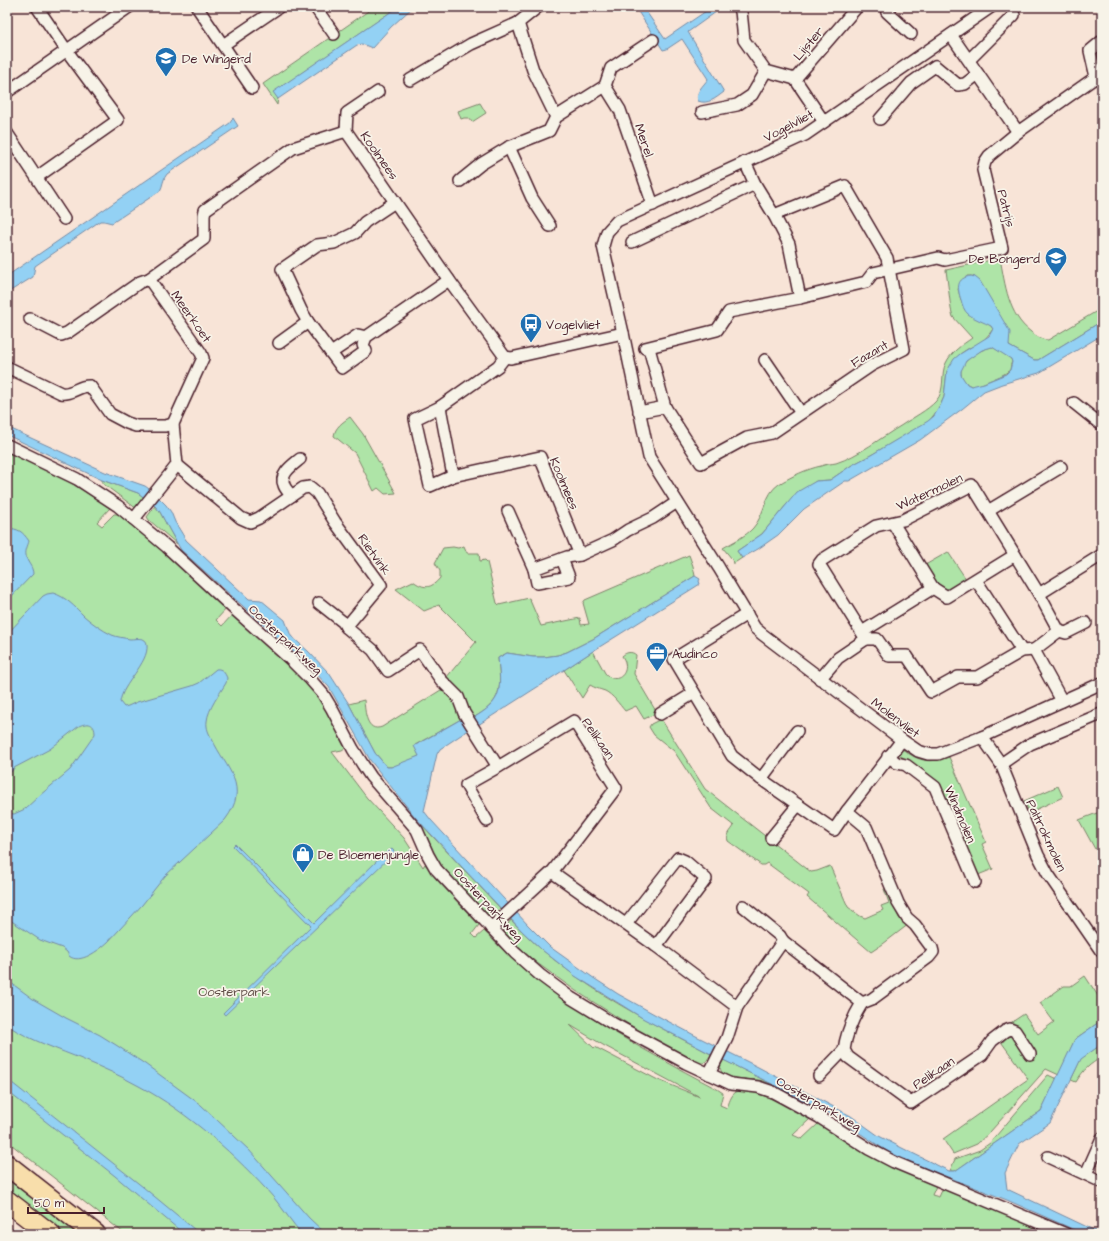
<svg xmlns="http://www.w3.org/2000/svg" width="1109" height="1241" viewBox="0 0 1109 1241" font-family="'Architects Daughter',sans-serif">
<style>
.green{fill:#aee4a7;stroke:#7c8269;fill-rule:evenodd}
.water{fill:#93d1f4;stroke:#768aa4;fill-rule:evenodd}
.lines{fill:none;stroke-linecap:round;stroke-linejoin:round}
.street-casing{stroke:#4a1f2b;stroke-width:14}
.highway-casing{stroke:#4a1f2b;stroke-width:23}
.street{stroke:#f7f3e8;stroke-width:11}
.highway{stroke:#f8deab;stroke-width:20}
.labels{text-anchor:middle;stroke-width:3.5;stroke-linejoin:round;paint-order:stroke}
.street-label{font-size:13px;fill:#4a1f2b;stroke:#f7f3e8}
.poi-label{font-size:13px;fill:#4a1f2b;stroke:#f7f3e8;text-anchor:start}
.park-label{font-size:13px;fill:#63504a;stroke:#f7f3e8}
</style>
<rect width="100%" height="100%" fill="#f8e4d7"/>
<filter id="ink" filterUnits="userSpaceOnUse"><feTurbulence type="fractalNoise" baseFrequency=".025" numOctaves="2"/><feDisplacementMap in="SourceGraphic" scale="8" xChannelSelector="R" yChannelSelector="G"/><feConvolveMatrix kernelMatrix="1 2 1 2 8 2 1 2 1" color-interpolation-filters="sRGB"/></filter>
<g filter="url(#ink)">
<g class="green">
<path d="M374,7H398L274,92L278,98L277,105L263,84Z"/>
<path d="M480,103L486,113L472,122L469,118H464L461,119L458,111Z"/>
<path d="M1000,258C1005,284 1008,315 1031,332C1036,336 1042,340 1048,340L1102,308V321L1038,360H1034L1009,346L975,277L971,276H967L958,289L962,304L991,326L993,329C989,335 985,338 982,343L969,348L960,354L947,371L944,397L938,410L928,422L871,455L852,465L830,480L816,481L787,504L762,534L737,551L742,558L733,564L732,559L723,548C733,542 746,536 753,528C765,515 764,494 779,484C792,476 807,469 821,466C826,464 831,464 836,463C858,456 882,437 902,425C912,418 928,410 936,401C946,390 940,374 946,363C951,352 962,345 972,338L953,317L951,309L946,270Z"/>
<path d="M992,347L1007,355L1011,359L1012,362L1011,364L1010,370C1004,375 998,377 991,380C985,382 979,386 973,386C969,386 966,383 963,379C953,364 980,349 992,347Z"/>
<path d="M350,417L363,434L396,493L385,494L378,488L374,491L355,453L334,436C335,427 343,422 350,417Z"/>
<path d="M7,451L60,476L98,500L110,508L97,522L102,526L114,514H118L160,549L227,608L216,620L222,626L233,614L303,677L319,698L328,713L345,748L342,750L332,752L367,798L404,838L423,867L425,864L437,880L479,925L472,934L476,938L484,931C549,1000 634,1045 717,1089L723,1093L720,1105L727,1108C729,1103 731,1095 736,1092C751,1085 797,1111 810,1119L793,1135L802,1139L819,1123L936,1186L932,1195L939,1197L943,1188L1053,1234H125L7,1141ZM570,1025L603,1045L700,1097L656,1079L595,1047L594,1048Z"/>
<path d="M102,480L138,493L144,497L137,509L102,483Z"/>
<path d="M155,506L160,512L177,544L149,520L147,517Z"/>
<path d="M464,546L467,553H479L480,561L485,560L487,562L497,603L499,605L529,598L541,626L580,618L581,625L589,624L583,603L585,600L689,555L693,566L695,576L593,639L567,652L558,655L544,657H533L507,653L498,658C501,689 503,701 473,718C466,704 459,687 446,678L476,642L439,605L424,611L396,589L413,581C424,589 431,589 440,578V571L435,563L443,548L453,547L458,548Z"/>
<path d="M948,552L968,582L940,598L920,568Z"/>
<path d="M593,651L605,673C616,687 633,672 622,656C626,652 632,651 636,655L634,674L657,713L644,719L636,706L625,711C619,704 613,695 605,691C599,689 595,688 590,685L582,698L564,670Z"/>
<path d="M444,688L463,718L415,745L419,756C410,760 398,768 387,767L375,753L349,704L364,700C365,711 366,733 382,727Z"/>
<path d="M661,719L705,789L811,872L817,871L830,866L848,907L860,916L865,918L883,910L881,906L889,903L884,889L886,888L899,918L906,921L909,924L883,944L871,952L807,897L809,894L767,863L764,865H761L728,841C726,835 731,831 734,826L711,808L674,751L654,735L649,727L651,724Z"/>
<path d="M901,748C918,761 928,764 949,757L986,842L982,844L993,869L978,875L938,784L897,753Z"/>
<path d="M1058,786L1063,797L1037,809L1030,814L1024,801Z"/>
<path d="M1102,811V844L1095,849L1079,820Z"/>
<path d="M421,824L500,908L494,915H488L482,911L439,863Z"/>
<path d="M511,920C567,980 639,1017 711,1054C708,1059 706,1063 700,1064L652,1039L576,991L537,963L523,951L511,940L505,933V928Z"/>
<path d="M1085,976L1102,1002V1020L1075,1039L1059,1075L1046,1069L990,1132L977,1144L953,1154L943,1139L1028,1079L1002,1043L1006,1038L1011,1035L1009,1024L1024,1014L1038,1034L1054,1022L1040,1003L1064,986H1071Z"/>
<path d="M1102,1044V1057C1089,1065 1084,1069 1076,1082L1071,1080L1081,1058Z"/>
<path d="M724,1060L776,1086C770,1084 765,1081 758,1080C750,1079 708,1080 724,1060Z"/>
<path d="M1048,1075L1057,1079L1041,1111L955,1171H950L955,1159L980,1150L990,1143Z"/>
<path d="M7,1178L78,1234H66L7,1188Z"/>
</g>
<g class="water">
<path d="M398,7H413L391,27L372,48L362,44L357,45L278,99L273,92Z"/>
<path d="M635,7H643L665,39L712,7H723L688,32L724,92C716,98 708,105 698,101C695,92 703,86 708,79L682,39L667,49L663,50Z"/>
<path d="M233,118L238,126L167,174C163,178 163,186 160,191L112,223L104,221H100L35,266L33,277L7,293V276L230,123Z"/>
<path d="M971,276L975,277L980,281L1010,332L1009,346L1034,360H1038L1102,321V335L1039,373L1002,384L984,391L962,409L920,440L849,481H845L804,509L778,535L758,549L742,558L737,551L762,534L797,492L816,481L830,480L852,465L871,455L928,421L934,416L941,404L944,397L947,371L954,359L960,354L989,336L993,329L991,326C984,322 974,319 968,314C964,311 962,304 961,300C957,288 956,278 971,276ZM992,347L1011,359L1012,362L1010,370L1006,374L984,383L971,386L967,384L961,375V371L966,361L982,350Z"/>
<path d="M7,427L105,472L145,486L152,491L166,505L171,512L175,522L186,540L249,599L261,600L285,620L291,636L308,651L329,673L349,704L375,753L387,767H391L419,756L414,746L463,718L470,729L440,749L437,754L424,811L431,820L528,925L550,947L595,979L618,994L656,1015L696,1036L758,1067L832,1106L851,1116L879,1136L902,1148L949,1171H955L1041,1111L1075,1039L1102,1020V1044L1081,1059L1050,1123L1019,1144L1005,1173L1007,1189L1102,1234H1084L1007,1200L896,1157L829,1113L776,1086L711,1054L644,1019L575,976L542,950L522,931L415,817L370,760L329,687L308,665L181,550L170,531L160,512L155,506L138,493L102,480L7,435Z"/>
<path d="M7,528C19,529 22,531 29,541C28,545 25,551 26,555C26,562 33,566 33,574L7,601Z"/>
<path d="M695,576L700,579L699,581L700,584L593,651L564,670L478,725L473,718C503,701 501,690 498,658L507,653L533,657H544L558,655L567,652L593,639Z"/>
<path d="M53,593C66,597 75,607 84,616C92,623 102,630 112,635C117,637 124,638 130,639C136,639 147,636 147,645C149,663 122,684 120,702L124,707L128,706L137,702L192,686L199,683L216,669C222,668 225,673 227,678L226,683C220,693 208,709 207,721C206,728 209,734 212,739C226,769 251,786 225,820L165,876L142,905L108,942C99,950 80,965 69,956L67,952L62,948L40,940L7,918V813L14,814L25,809L39,796L70,770L95,734C95,723 88,722 79,726L50,749L14,768L7,777V634L43,596L47,594Z"/>
<path d="M235,844L314,923L384,854L392,849L395,852L225,1015L223,1013L311,926L233,846Z"/>
<path d="M7,980L33,999L66,1018L100,1035L116,1045L145,1064L201,1105L249,1150L309,1218L326,1234H302C292,1223 284,1210 274,1198C238,1157 188,1112 139,1086C121,1076 103,1068 84,1060C58,1049 31,1041 7,1025Z"/>
<path d="M7,1079L143,1187L200,1234H184L115,1176L7,1091Z"/>
</g>
<g class="lines">
<g class="street-casing">
<g id="street">
<path d="M197,7L252,88"/>
<path d="M315,7L334,34"/>
<path d="M738,7L741,11L744,40L766,71L795,79L857,7"/>
<path d="M890,7L887,12L911,34"/>
<path d="M991,7L805,135L617,221L607,232L603,246L623,333L649,457L719,568L755,628L762,634L902,740L918,751L928,754H938L982,737L1102,683"/>
<path d="M518,23L533,70L556,117"/>
<path d="M951,35L1018,132L1096,77"/>
<path d="M223,45L279,7"/>
<path d="M969,60L1014,15"/>
<path d="M795,79L824,122"/>
<path d="M410,80L471,44L518,23L538,7"/>
<path d="M1101,80L1096,77L1090,51L1102,41"/>
<path d="M605,86L620,110L653,205"/>
<path d="M7,92L129,7"/>
<path d="M702,112L737,105L752,95L766,71"/>
<path d="M880,119L911,83L935,66L958,85L965,84L978,74"/>
<path d="M346,131L347,113L378,92"/>
<path d="M7,133L64,219"/>
<path d="M509,147L532,198L550,226"/>
<path d="M37,177L118,120L67,51L37,7"/>
<path d="M460,181L481,164L509,147L549,131L556,117L605,86L611,68L653,40"/>
<path d="M755,184L774,215L789,244L800,298"/>
<path d="M632,242L755,184L745,162"/>
<path d="M30,319L61,335L67,333L140,282L149,279"/>
<path d="M308,322L331,353"/>
<path d="M366,337L363,345L366,351L342,368L331,353L358,335L366,337L449,280"/>
<path d="M279,343L308,322L301,310L282,269L317,245L334,243L355,233L365,222L395,202"/>
<path d="M645,348L717,330L729,312L800,298L866,282L873,273L938,258L945,260L1002,248L983,170L985,162L989,156L1018,132"/>
<path d="M649,348L665,407"/>
<path d="M765,360L801,413"/>
<path d="M7,367L61,393C73,395 78,385 90,386L110,414L127,423L136,426H165L173,424"/>
<path d="M1074,403L1099,423L1102,420"/>
<path d="M440,407L453,476L540,457L580,555"/>
<path d="M639,412L665,407L701,463L747,438L772,433L872,365L904,349L887,258L845,186L774,215"/>
<path d="M7,445L77,479L118,506L167,547L233,608L290,659L309,678L323,694L332,709L353,749L363,765L371,777L417,830L428,855L436,869L515,953L540,975L571,998L612,1023L686,1063L731,1084L758,1087L773,1092L819,1117L869,1149L894,1162L1066,1234"/>
<path d="M177,465L241,518L250,522L259,518L303,488L310,487L317,493L335,522L381,585L346,627L373,650L388,671L420,650L441,680L458,697L464,713L498,767L574,721L616,788L552,872L656,946L737,1007"/>
<path d="M453,476L430,486L415,419L440,407L498,366L505,357"/>
<path d="M291,496C289,492 285,489 284,485C279,474 293,465 300,459"/>
<path d="M508,511L534,569L567,557L580,555L613,540L628,530L653,518L677,502"/>
<path d="M988,511L1061,467"/>
<path d="M134,519L177,465L173,424L203,358L201,353L149,279L204,239V215L205,210L293,148L346,131L449,280L505,357L511,358L623,333"/>
<path d="M893,523L933,588"/>
<path d="M534,569L537,583L569,577L562,559"/>
<path d="M976,580L1022,651"/>
<path d="M1039,594L1100,556"/>
<path d="M319,603L343,622L346,627"/>
<path d="M747,614L674,659L732,756L761,779L834,830L847,811"/>
<path d="M1059,631L1066,633L1086,623"/>
<path d="M862,632L933,588L947,597L1015,555"/>
<path d="M866,639H877L889,656H907L931,692L958,677H977L1022,651L1034,650"/>
<path d="M820,679L838,658L866,639L819,564L822,560L876,526L903,520L972,485L1039,594L1059,631L1034,650L1062,701"/>
<path d="M660,714L694,693"/>
<path d="M982,737L1001,764L1038,855L1048,874L1101,951L1102,950"/>
<path d="M888,756L897,763L906,765L935,787L975,882"/>
<path d="M1001,764L1030,744L1101,714L1102,715"/>
<path d="M761,779L797,731"/>
<path d="M487,821L466,785L498,767"/>
<path d="M771,838L798,805"/>
<path d="M743,906L780,936L783,941"/>
<path d="M626,924L678,858L685,861L706,879L656,946"/>
<path d="M491,928L552,872"/>
<path d="M862,1003C854,1016 846,1034 844,1050L848,1057L911,1103L982,1055L992,1041L1005,1031L1010,1029L1015,1031L1030,1054"/>
<path d="M709,1074L727,1038L737,1007L783,941L862,1003L872,999L929,957L933,952L932,948L915,925L907,918L898,903L866,827L847,811L902,740"/>
<path d="M819,1076L844,1050"/>
<path d="M1048,1157L1102,1182"/>
<path d="M1086,1174L1102,1138"/>
</g>
</g>
<g class="highway-casing">
<g id="highway">
<path d="M7,1165L95,1234"/>
<path d="M7,1201L50,1234"/>
</g>
</g>
<use href="#street" class="street"/>
<use href="#highway" class="highway"/>
</g>
</g>
<defs>
<g id="school-pin" transform="scale(1.15)"><path d="M0 17L-7.5 6A9.5 9.5 0 1 1 7.5 6Z" fill="#1f6fb2" stroke="#f7f3e8"/><path d="M0-5L7-2L0 1L-7-2ZM-4 1L0 2.5L4 1V4Q0 6-4 4Z" fill="#fff"/></g>
<g id="bus-pin" transform="scale(1.15)"><path d="M0 17L-7.5 6A9.5 9.5 0 1 1 7.5 6Z" fill="#1f6fb2" stroke="#f7f3e8"/><path d="M-5-6H5V4H4V6H2V4H-2V6H-4V4H-5ZM-3.5-4V0h7V-4ZM-3.5 1.2v1.5H-2V1.2ZM2 1.2v1.5H3.5V1.2Z" fill="#fff"/></g>
<g id="office-pin" transform="scale(1.15)"><path d="M0 17L-7.5 6A9.5 9.5 0 1 1 7.5 6Z" fill="#1f6fb2" stroke="#f7f3e8"/><path d="M-6-3h4V-5.5h4V-3h4V5H-6ZM-1-4.5V-3h2v-1.5ZM-6 0V1H6V0Z" fill="#fff"/></g>
<g id="shop-pin" transform="scale(1.15)"><path d="M0 17L-7.5 6A9.5 9.5 0 1 1 7.5 6Z" fill="#1f6fb2" stroke="#f7f3e8"/><path d="M-5-2.5h2.3a2.7 3.5 0 0 1 5.4 0H5L5.5 6h-11ZM-1.5-2.5h3a1.5 2.3 0 0 0-3 0Z" fill="#fff"/></g>
</defs>
<g fill-rule="evenodd">
<use href="#school-pin" x="166" y="58"/>
<use href="#school-pin" x="1056" y="258"/>
<use href="#bus-pin" x="531" y="324"/>
<use href="#office-pin" x="657" y="653"/>
<use href="#shop-pin" x="303" y="854"/>
</g>
<g class="labels">
<g class="street-label">
<text transform="translate(808 43) rotate(-50)" y="5">Lijster</text>
<text transform="translate(788 125) rotate(-28)" y="5">Vogelvliet</text>
<text transform="translate(645 140) rotate(71)" y="5">Merel</text>
<text transform="translate(380 155) rotate(55)" y="5">Koolmees</text>
<text transform="translate(1007 208) rotate(76)" y="5">Patrijs</text>
<text transform="translate(192 316) rotate(55)" y="5">Meerkoet</text>
<text transform="translate(869 353) rotate(-30)" y="5">Fazant</text>
<text transform="translate(565 483) rotate(67)" y="5">Koolmees</text>
<text transform="translate(929 491) rotate(-25)" y="5">Watermolen</text>
<text transform="translate(375 554) rotate(55)" y="5">Rietvink</text>
<text transform="translate(286 639) rotate(43)" y="5">Oosterparkweg</text>
<text transform="translate(896 717) rotate(37)" y="5">Molenvliet</text>
<text transform="translate(599 738) rotate(55)" y="5">Pelikaan</text>
<text transform="translate(961 814) rotate(67)" y="5">Windmolen</text>
<text transform="translate(1047 835) rotate(65)" y="5">Paltrokmolen</text>
<text transform="translate(489 904) rotate(47)" y="5">Oosterparkweg</text>
<text transform="translate(933 1072) rotate(-34)" y="5">Pelikaan</text>
<text transform="translate(819 1103) rotate(30)" y="5">Oosterparkweg</text>
</g>
<g class="poi-label">
<text x="182" y="63">De Wingerd</text>
<text x="1040" y="263" text-anchor="end">De Bongerd</text>
<text x="546" y="329">Vogelvliet</text>
<text x="672" y="658">Audinco</text>
<text x="318" y="859">De Bloemenjungle</text>
</g>
<g class="park-label">
<text x="234" y="996">Oosterpark</text>
</g>
</g>
<rect width="1109" height="1241" fill="none" stroke="#f7f3e8" stroke-width="24"/>
<rect x="12" y="12" width="1085" height="1217" fill="none" stroke="#4a1f2b" stroke-width="1.5" filter="url(#ink)"/>
<path d="M28 1207v6h76v-6" fill="none" stroke="#4a1f2b" stroke-width="2"/>
<text x="34" y="1207" font-size="12" fill="#4a1f2b" stroke="#f7f3e8" stroke-width="3" paint-order="stroke">50 m</text>
</svg>
